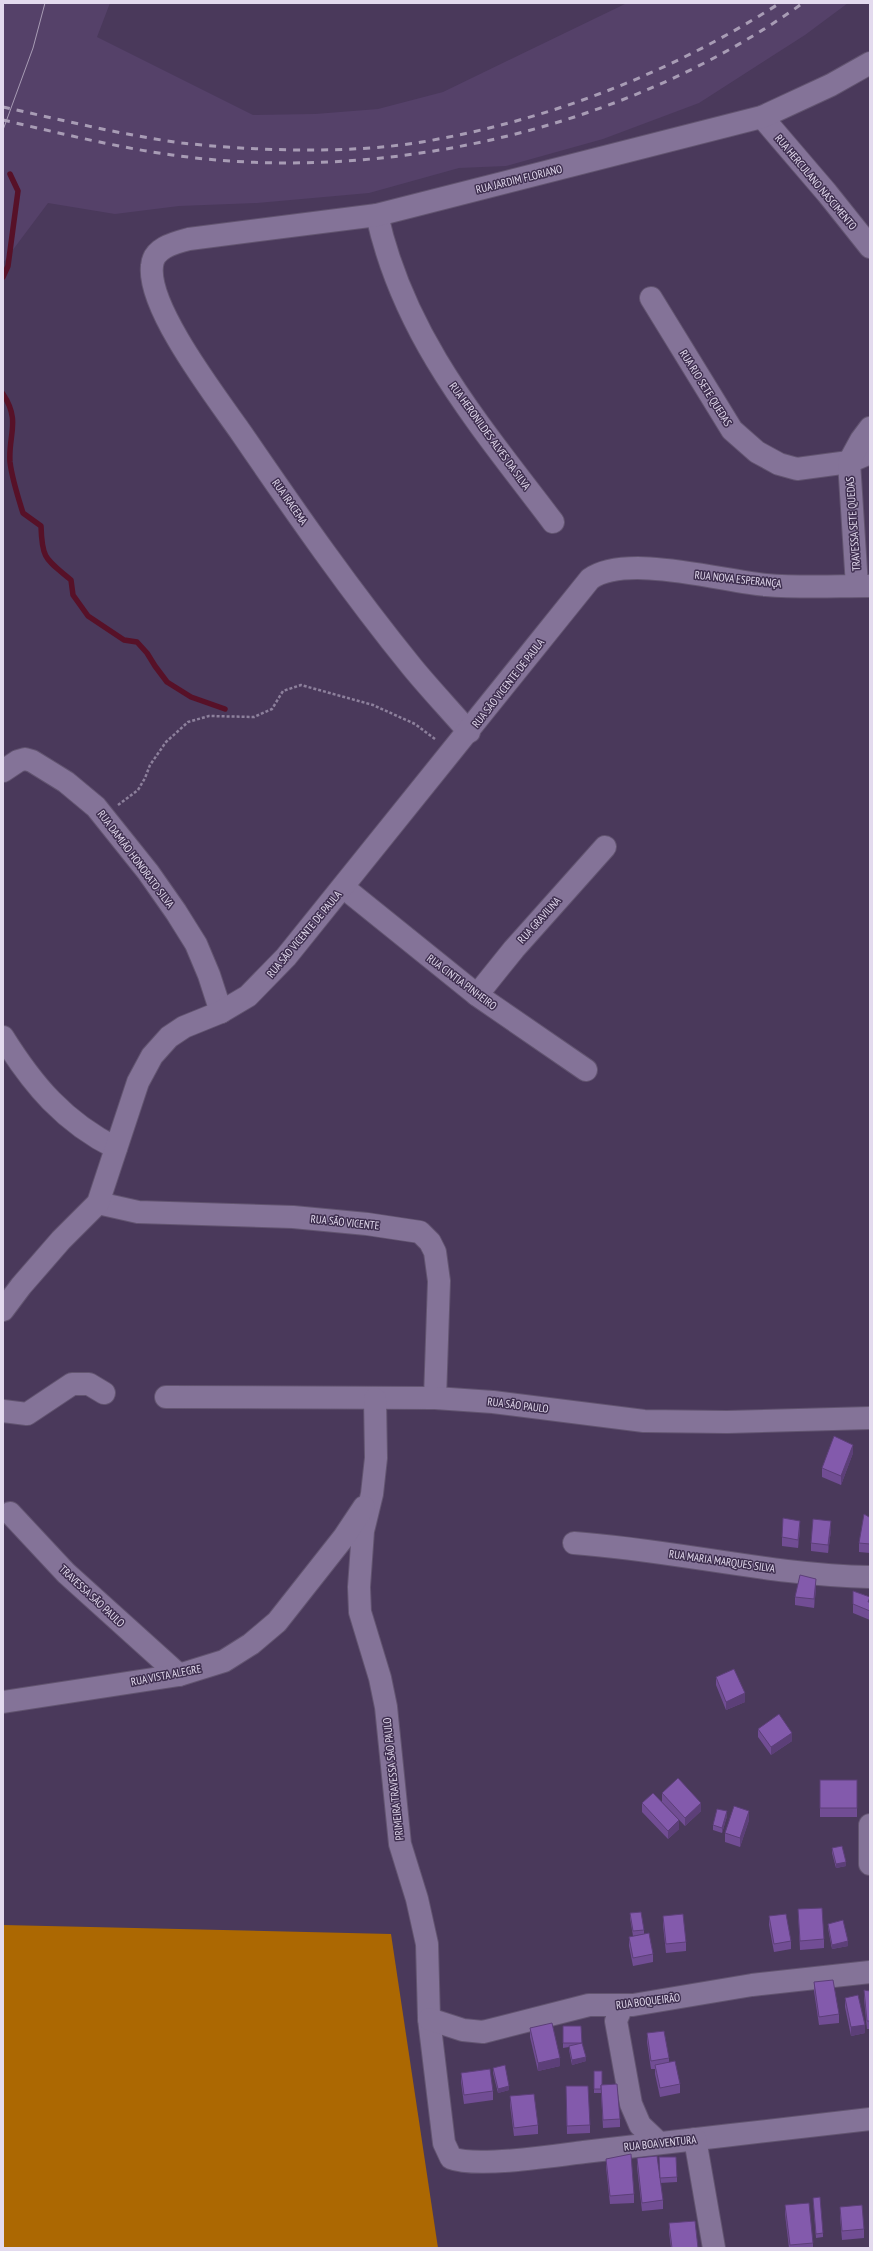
<svg xmlns="http://www.w3.org/2000/svg" width="873" height="2251" viewBox="0 0 873 2251" font-family="'PT Sans Narrow',sans-serif">
<style>
.built{fill:#554169}
.forest{fill:#ac6802}
.lines{fill:none;stroke-linecap:round;stroke-linejoin:round}
.stream{stroke:#571128;stroke-width:5.5}
.minor-casing{stroke:#625470;stroke-width:24}
.path{stroke:#8d809c;stroke-width:2.5;stroke-dasharray:3 2;stroke-linecap:butt}
.minor{stroke:#847398;stroke-width:22}
.tram{stroke:#a89cb5;stroke-width:1}
.rail{stroke:#a89cb5;stroke-width:3;stroke-dasharray:7 7;stroke-linecap:butt}
.wall{fill:#714d94}
.shaded-wall{fill:#5c3f78}
.building{fill:#835aac;stroke:#5c3f78}
.labels{text-anchor:middle;stroke-width:3;stroke-linejoin:round;paint-order:stroke}
.street-label{font-size:11px;fill:#e3daee;stroke:#3f2f50}
</style>
<rect width="100%" height="100%" fill="#4a395b"/>
<path class="built" d="M3,3H110L97,37L253,115L315,114L378,109L443,92L627,3H848L805,35L699,103L603,139L506,166L459,168L369,193L257,203L179,206L115,214L48,203L3,263Z"/>
<path class="forest" d="M3,1925L391,1934L438,2248H3Z"/>
<g class="lines">
<g class="stream">
<path d="M3,277L8,266L18,191L10,174"/>
<path d="M3,394C21,421 8,435 10,462C12,479 18,497 23,513L41,526C42,560 46,559 71,580L73,595L88,616L124,640L137,642L147,653L155,666L167,682L191,697L225,709"/>
</g>
<g class="minor-casing">
<g id="minor">
<path d="M762,117L827,193L870,247"/>
<path d="M377,215C404,338 479,424 553,522"/>
<path d="M651,298L732,430L757,452L779,464L797,469L849,462L870,453"/>
<path d="M857,586L849,462L861,440L870,428"/>
<path d="M469,732C450,710 430,689 412,667C351,592 296,513 242,434C217,398 147,308 152,266C153,248 174,243 189,239L377,215L762,117L831,85L870,63"/>
<path d="M3,771L18,761L25,759L32,761L66,782L96,807L148,872L176,912L196,944L209,975L221,1012"/>
<path d="M343,887L477,995L586,1070"/>
<path d="M477,995L514,949L605,847"/>
<path d="M3,1037C33,1085 64,1122 116,1148"/>
<path d="M98,1203L138,1212L293,1217L367,1224L420,1232L430,1242L435,1252L439,1281L435,1398"/>
<path d="M3,1310L21,1286L61,1240L98,1203L138,1082L152,1056L169,1037L184,1027L221,1012L248,996L286,957L590,579C626,553 722,581 766,585C800,588 836,586 870,586"/>
<path d="M166,1397L435,1398L493,1402L644,1421L727,1422L870,1418"/>
<path d="M375,1399L376,1458L372,1494L363,1531L359,1587L360,1612L380,1678L386,1707L400,1844L417,1899L427,1944L429,2019L444,2143L451,2158C476,2168 554,2156 584,2152C679,2141 775,2130 870,2119"/>
<path d="M3,1411L27,1414L72,1384H89L104,1393"/>
<path d="M10,1513L66,1573L179,1675"/>
<path d="M574,1543C673,1550 771,1575 870,1577"/>
<path d="M3,1702L179,1675L224,1661L251,1644L277,1622L344,1537L364,1507"/>
<path d="M870,1825V1864"/>
<path d="M622,2006L616,2021L631,2104L640,2125L659,2143"/>
<path d="M429,2019L463,2030L483,2032L589,2005H633L752,1985L870,1972"/>
<path d="M695,2139L714,2248"/>
</g>
</g>
<path class="path" d="M118,805L138,790L145,778L150,765L166,742L188,722L209,716L254,717L272,709L283,691L301,685L373,705L415,724L435,739"/>
<use href="#minor" class="minor"/>
<path class="tram" d="M3,130L33,48L45,3"/>
<g class="rail">
<path d="M3,107C62,120 122,135 182,143C255,151 350,154 422,142C550,120 671,73 780,3"/>
<path d="M3,120C59,133 115,147 172,155C385,185 627,129 803,3"/>
</g>
</g>
<g class="wall">
<path d="M853,1453L841,1485L822,1477V1468Z"/>
<path d="M870,1515V1553L859,1552V1543Z"/>
<path d="M800,1529L798,1548L782,1546V1537Z"/>
<path d="M831,1530L828,1553L811,1551V1543Z"/>
<path d="M816,1588L814,1608L795,1605V1597Z"/>
<path d="M853,1591L870,1597V1620L853,1613Z"/>
<path d="M716,1677L745,1702L726,1710L716,1685Z"/>
<path d="M758,1729L792,1741L771,1755L758,1737Z"/>
<rect x="820" y="1780" width="37" height="37"/>
<path d="M662,1793L701,1811L685,1826L662,1802Z"/>
<path d="M642,1803L679,1829L668,1839L642,1812Z"/>
<path d="M727,1816L722,1833L713,1830V1825Z"/>
<path d="M749,1820L740,1847L725,1842V1833Z"/>
<path d="M832,1848L846,1866L836,1868L832,1853Z"/>
<path d="M798,1909L824,1939V1948L800,1950Z"/>
<path d="M630,1913L644,1930V1934L633,1936L630,1918Z"/>
<path d="M663,1916L686,1942V1951L666,1953L663,1925Z"/>
<path d="M769,1916L791,1941V1949L774,1952L769,1925Z"/>
<path d="M828,1924L848,1946L832,1949L828,1928Z"/>
<path d="M629,1937L653,1954V1962L633,1966L629,1946Z"/>
<path d="M814,1982L839,2014V2023L819,2025L814,1991Z"/>
<path d="M864,1990L870,1991V2029H867L864,1999Z"/>
<path d="M845,1998L865,2033L851,2036L845,2007Z"/>
<path d="M563,2026L582,2043L586,2061L572,2065L569,2050V2047L563,2048Z"/>
<path d="M530,2028L560,2066L538,2071L530,2037Z"/>
<path d="M647,2033L669,2058V2062L680,2084V2093L660,2097L655,2074V2069H651L647,2042Z"/>
<path d="M493,2068L509,2090L498,2093L493,2073Z"/>
<path d="M594,2071L602,2085L620,2119V2127L603,2128L601,2093H594Z"/>
<path d="M461,2073L493,2091V2100L464,2104L461,2082Z"/>
<path d="M566,2086L590,2125V2133L567,2134Z"/>
<path d="M510,2096L538,2125V2134L514,2136L510,2105Z"/>
<path d="M637,2158L660,2176L677,2177V2182L660,2183L663,2200V2209L642,2211L637,2167Z"/>
<path d="M606,2159L634,2194V2203L610,2204L606,2167Z"/>
<path d="M813,2198L823,2233V2237L816,2238Z"/>
<path d="M785,2205L813,2243V2248H789L785,2214Z"/>
<path d="M840,2207L864,2229V2238L842,2240L840,2216Z"/>
<path d="M669,2223L698,2248H671L669,2232Z"/>
</g>
<g class="shaded-wall">
<path d="M853,1445V1453L841,1485V1476Z"/>
<path d="M800,1521V1529L798,1548V1540Z"/>
<path d="M831,1521V1530L828,1553V1545Z"/>
<path d="M816,1579V1588L814,1608V1599Z"/>
<path d="M745,1693V1702L726,1710V1702Z"/>
<path d="M792,1733V1741L771,1755V1747Z"/>
<path d="M701,1803V1811L685,1826V1818Z"/>
<path d="M727,1811V1816L722,1833V1828Z"/>
<path d="M749,1811V1820L740,1847V1838Z"/>
<path d="M679,1820V1829L668,1839V1831Z"/>
<path d="M846,1862V1866L836,1868V1864Z"/>
<path d="M848,1941V1946L832,1949V1945Z"/>
<path d="M865,2025V2033L851,2036V2027Z"/>
<path d="M586,2057V2061L572,2065V2060Z"/>
<path d="M560,2058V2066L538,2071V2063Z"/>
<path d="M509,2086V2090L498,2093V2089Z"/>
</g>
<g class="building">
<path d="M834,1436L853,1445L841,1476L822,1468Z"/>
<path d="M864,1514L869,1517L870,1515V1544L859,1543Z"/>
<path d="M783,1518L800,1521L798,1540L782,1537Z"/>
<path d="M813,1519L831,1521L828,1545L811,1543Z"/>
<path d="M800,1575L816,1579L814,1599L795,1597Z"/>
<path d="M853,1591L870,1597L868,1602H870V1611L853,1604Z"/>
<path d="M734,1669L745,1693L726,1702L716,1677Z"/>
<path d="M779,1714L792,1733L771,1747L758,1729Z"/>
<path d="M678,1778L701,1803L685,1818L662,1793Z"/>
<rect x="820" y="1780" width="37" height="28"/>
<path d="M653,1793L679,1820L668,1831L642,1803Z"/>
<path d="M734,1806L749,1811L740,1838L725,1833Z"/>
<path d="M717,1809L727,1811L722,1828L713,1825Z"/>
<path d="M842,1846L846,1862L836,1864L832,1848Z"/>
<path d="M822,1908L824,1939L800,1941L798,1909Z"/>
<path d="M641,1912L644,1930L633,1931L630,1913Z"/>
<path d="M683,1914L686,1942L666,1944L663,1916Z"/>
<path d="M786,1914L791,1941L774,1944L769,1916Z"/>
<path d="M843,1920L848,1941L832,1945L828,1924Z"/>
<path d="M649,1933L653,1954L633,1958L629,1937Z"/>
<path d="M833,1980L839,2014L819,2017L814,1982Z"/>
<path d="M864,1990L870,1991V2021H867Z"/>
<path d="M858,1995L865,2025L851,2027L845,1998Z"/>
<path d="M552,2023L560,2058L538,2063L530,2028Z"/>
<path d="M563,2026H581L582,2043H563Z"/>
<path d="M664,2031L669,2058L651,2061L647,2033Z"/>
<path d="M582,2043L586,2057L572,2060L569,2046Z"/>
<path d="M675,2061L680,2084L660,2088L655,2065Z"/>
<path d="M505,2065L509,2086L498,2089L493,2068Z"/>
<path d="M490,2069L493,2091L464,2095L461,2073Z"/>
<path d="M594,2071H602V2085H601V2089H594Z"/>
<path d="M617,2084L620,2119L603,2120L601,2085Z"/>
<path d="M566,2086H588L590,2125L567,2126Z"/>
<path d="M534,2094L538,2125L514,2128L510,2096Z"/>
<path d="M631,2154L634,2194L610,2196L606,2159Z"/>
<path d="M657,2156L663,2200L642,2203L637,2158Z"/>
<path d="M659,2157H676L677,2177L660,2178Z"/>
<path d="M820,2197L823,2233L816,2234L813,2198Z"/>
<path d="M809,2203L813,2243L790,2245L785,2205Z"/>
<path d="M862,2205L864,2229L842,2231L840,2207Z"/>
<path d="M695,2221L698,2248H672L669,2223Z"/>
</g>
<g class="labels">
<g class="street-label">
<text transform="translate(519 179) rotate(-14)" y="4">RUA JARDIM FLORIANO</text>
<text transform="translate(816 182) rotate(50)" y="4">RUA HERCULANO NASCIMENTO</text>
<text transform="translate(706 388) rotate(58)" y="4">RUA RIO SETE QUEDAS</text>
<text transform="translate(490 436) rotate(54)" y="4">RUA HERONILDES ALVES DA SILVA</text>
<text transform="translate(290 502) rotate(55)" y="4">RUA IRACEMA</text>
<text transform="translate(853 524) rotate(-94)" y="4">TRAVESSA SETE QUEDAS</text>
<text transform="translate(738 579) rotate(6)" y="4">RUA NOVA ESPERANÇA</text>
<text transform="translate(508 683) rotate(-52)" y="4">RUA SÃO VICENTE DE PAULA</text>
<text transform="translate(136 859) rotate(53)" y="4">RUA DAMIÃO HONORATO SILVA</text>
<text transform="translate(539 920) rotate(-48)" y="4">RUA GRAVIUNA</text>
<text transform="translate(304 934) rotate(-50)" y="4">RUA SÃO VICENTE DE PAULA</text>
<text transform="translate(462 982) rotate(37)" y="4">RUA CINTIA PINHEIRO</text>
<text transform="translate(345 1222) rotate(6)" y="4">RUA SÃO VICENTE</text>
<text transform="translate(518 1405) rotate(7)" y="4">RUA SÃO PAULO</text>
<text transform="translate(722 1561) rotate(8)" y="4">RUA MARIA MARQUES SILVA</text>
<text transform="translate(92 1596) rotate(43)" y="4">TRAVESSA SÃO PAULO</text>
<text transform="translate(166 1675) rotate(-11)" y="4">RUA VISTA ALEGRE</text>
<text transform="translate(393 1779) rotate(-96)" y="4">PRIMEIRA TRAVESSA SÃO PAULO</text>
<text transform="translate(648 2001) rotate(-7)" y="4">RUA BOQUEIRÃO</text>
<text transform="translate(660 2143) rotate(-6)" y="4">RUA BOA VENTURA</text>
</g>
</g>
<rect width="873" height="2251" fill="none" stroke="#e3daee" stroke-width="8"/>
</svg>
